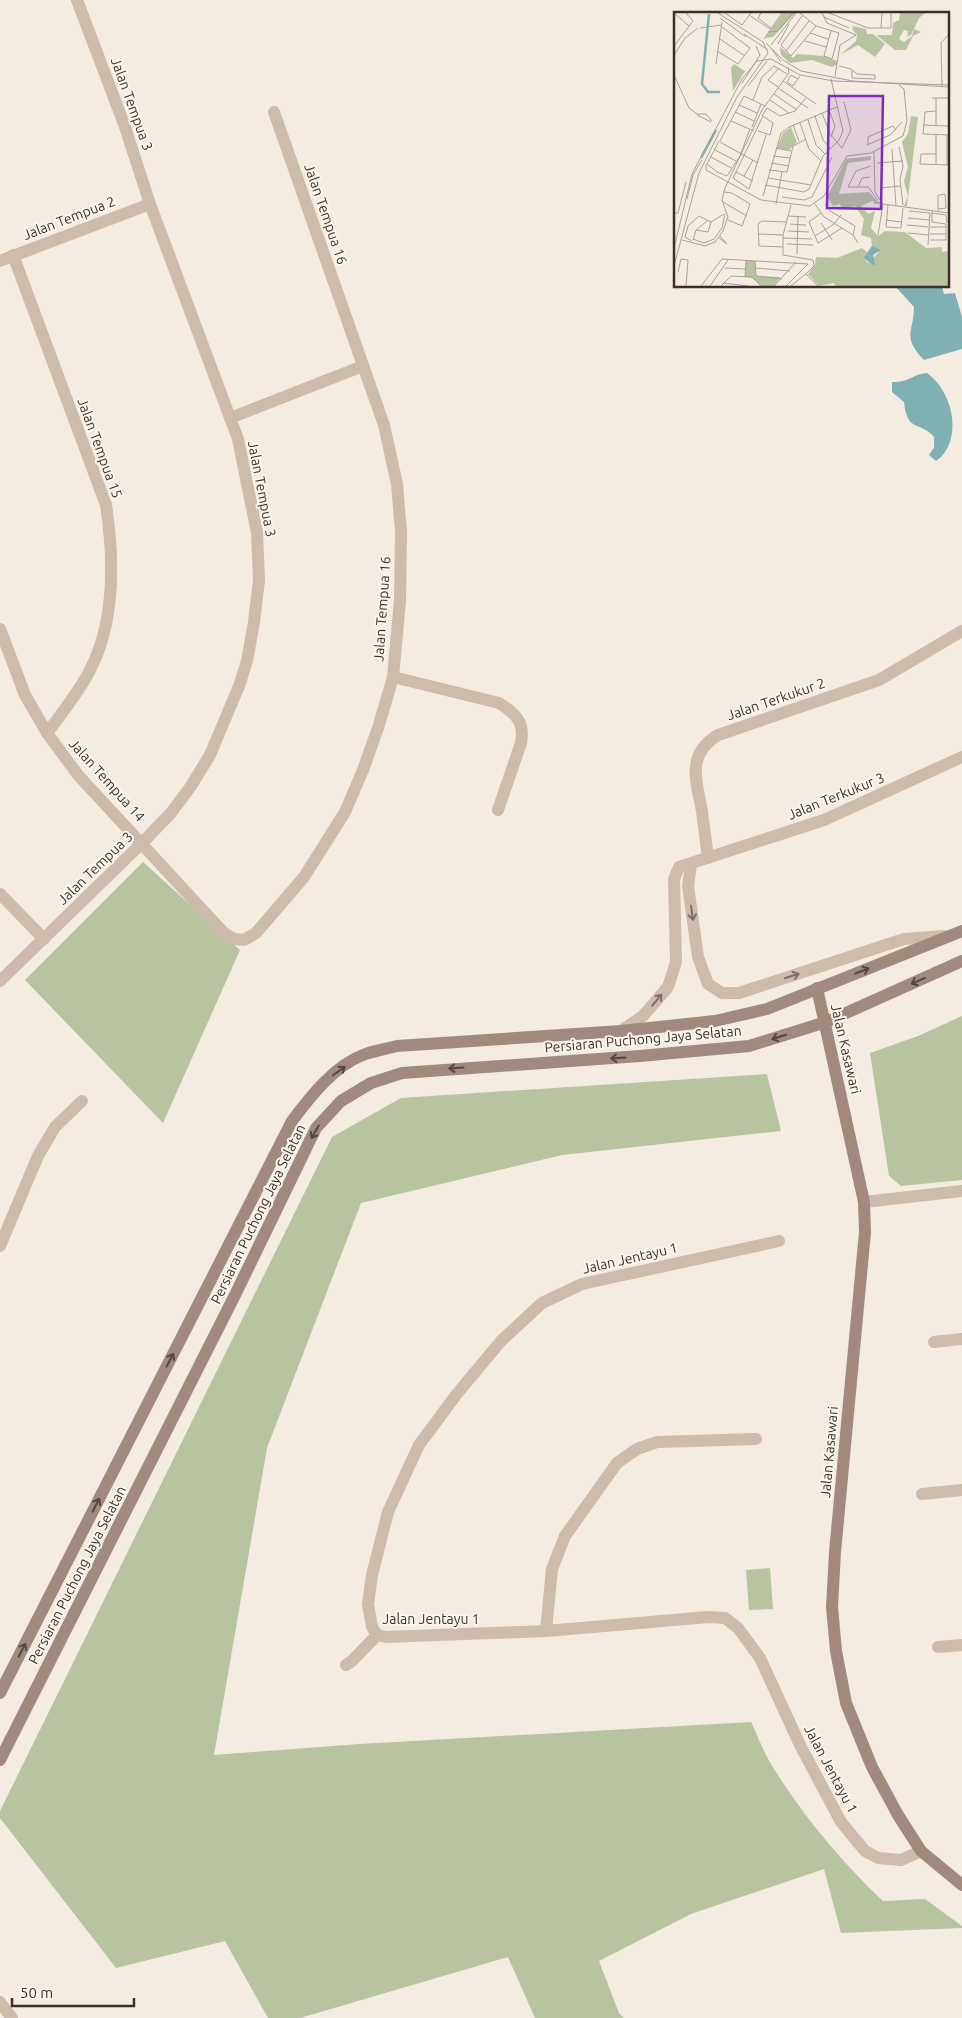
<svg xmlns="http://www.w3.org/2000/svg" width="962" height="2018" viewBox="0 0 962 2018" font-family="Ubuntu,sans-serif">
<style>
.green{fill:#b8c4a0}
.water{fill:#7fb0b2}
.lines{fill:none;stroke-linecap:round;stroke-linejoin:round}
.street{stroke:#cdbbac;stroke-width:12}
.secondary{stroke:#a18a7d;stroke-width:12}
.oneway{stroke:#7d6f65}
.oneway2{stroke:#544640}
.labels{text-anchor:middle;stroke-width:4;stroke-linejoin:round;paint-order:stroke}
.street-label{font-size:14px;fill:#3b302b;stroke:#fbf5ee}
.inset-river{fill:none;stroke:#7fb0b2;stroke-width:2.5}
.inset-road{fill:none;stroke:#aaa098;stroke-width:1}
.view{fill:#7b2cbf;fill-opacity:0.15;stroke:#7b2cbf;stroke-width:2.5}
.inset-edge{fill:none;stroke:#3b302b;stroke-width:2.5}
</style>
<rect width="100%" height="100%" fill="#f4ebe1"/>
<g class="green">
<path d="M143,862L240,950L163,1123L25,980Z"/>
<path d="M962,1016V1180L901,1186L889,1176L870,1053L918,1036Z"/>
<path d="M767,1074L781,1131L562,1155L361,1203L267,1448L214,1755L359,1744L751,1722C758,1736 763,1751 771,1764C802,1815 840,1860 883,1901L925,1899L962,1926V1928L841,1933L824,1869L691,1914L599,1961L619,2013L624,2018H535L508,1957L300,2018H268L225,1941L116,1968L0,1818V1811L332,1137L401,1098Z"/>
<path d="M770,1568L773,1609L749,1610L746,1570Z"/>
</g>
<g class="water">
<path d="M895,286H942L944,294L955,293L962,317V349L924,360C901,336 914,332 914,307Z"/>
<path d="M927,373C956,394 962,444 936,461L929,455L934,448V437C921,421 907,433 904,402L892,392V382C908,383 913,374 927,373Z"/>
</g>
<g class="lines">
<g class="street">
<path d="M13,255L106,505C114,558 116,620 90,670C79,692 62,713 47,733"/>
<path d="M0,261L150,204"/>
<path d="M230,418L363,366"/>
<path d="M0,629L25,695L47,733L78,775L224,933L234,939L244,940L256,933L304,877L345,812L363,770L379,725L393,677L400,601L401,532L397,484L384,425L274,112"/>
<path d="M393,677L499,703C516,714 525,722 521,743L498,810"/>
<path d="M708,858C706,842 704,827 702,811C696,781 686,754 718,735L879,680L962,631"/>
<path d="M691,865L688,886L698,957L708,984L722,993H739L904,939L945,936"/>
<path d="M0,894L44,939"/>
<path d="M0,981L143,842L171,813L191,786L210,755L239,686L247,661L254,622L259,580L257,533L238,439L150,204L124,124L77,0"/>
<path d="M621,1031L643,1016L668,987L676,962L674,879L679,867L824,820L962,757"/>
<path d="M864,1202L962,1191"/>
<path d="M779,1241L582,1284L542,1303L501,1341L456,1395L419,1445L388,1512L372,1575L368,1604L372,1627L377,1635L386,1637L546,1631L708,1617L725,1618L738,1628L760,1658L800,1745L841,1822L865,1851L878,1858L901,1860L921,1851"/>
<path d="M0,1246L38,1156L55,1127L82,1101"/>
<path d="M934,1342L962,1339"/>
<path d="M922,1494L962,1490"/>
<path d="M546,1631L552,1569L565,1536L617,1463L637,1449L657,1442L756,1439"/>
<path d="M938,1647L962,1645"/>
<path d="M346,1665L352,1661L377,1635"/>
<path d="M0,2002L12,2018"/>
</g>
<g class="secondary">
<path d="M817,988L864,1202L865,1232L835,1552L832,1607L836,1651L846,1703L872,1767L898,1815L921,1851L962,1885"/>
<path d="M0,1693L292,1121C310,1097 334,1066 363,1055C373,1051 386,1049 397,1046L621,1031L715,1021L767,1009L962,931"/>
<path d="M0,1760L236,1293L316,1128L341,1101L371,1083L402,1073L640,1056L749,1046L826,1022L962,961"/>
</g>
</g>
<defs><path id="oneway-shaft" d="M-6 0H5M1.5-3L5.5 0L1.5 3" fill="none" stroke-width="1.6" stroke-linecap="round" stroke-linejoin="round" transform="scale(1.25)"/></defs>
<g class="oneway">
<use href="#oneway-shaft" transform="translate(692 913) rotate(82)"/>
<use href="#oneway-shaft" transform="translate(792 976) rotate(-18)"/>
<use href="#oneway-shaft" transform="translate(657 1000) rotate(-50)"/>
</g>
<g class="oneway2">
<use href="#oneway-shaft" transform="translate(862 971) rotate(-21)"/>
<use href="#oneway-shaft" transform="translate(918 981) rotate(156)"/>
<use href="#oneway-shaft" transform="translate(779 1037) rotate(163)"/>
<use href="#oneway-shaft" transform="translate(618 1058) rotate(176)"/>
<use href="#oneway-shaft" transform="translate(456 1068) rotate(176)"/>
<use href="#oneway-shaft" transform="translate(339 1071) rotate(-35)"/>
<use href="#oneway-shaft" transform="translate(315 1132) rotate(120)"/>
<use href="#oneway-shaft" transform="translate(170 1360) rotate(-63)"/>
<use href="#oneway-shaft" transform="translate(96 1505) rotate(-63)"/>
<use href="#oneway-shaft" transform="translate(22 1650) rotate(-63)"/>
</g>
<g class="labels">
<g class="street-label">
<text transform="translate(132 104) rotate(70)" y="5">Jalan Tempua 3</text>
<text transform="translate(326 214) rotate(71)" y="5">Jalan Tempua 16</text>
<text transform="translate(69 218) rotate(-21)" y="5">Jalan Tempua 2</text>
<text transform="translate(100 448) rotate(70)" y="5">Jalan Tempua 15</text>
<text transform="translate(262 489) rotate(79)" y="5">Jalan Tempua 3</text>
<text transform="translate(382 609) rotate(-86)" y="5">Jalan Tempua 16</text>
<text transform="translate(776 699) rotate(-19)" y="5">Jalan Terkukur 2</text>
<text transform="translate(107 780) rotate(48)" y="5">Jalan Tempua 14</text>
<text transform="translate(836 796) rotate(-22)" y="5">Jalan Terkukur 3</text>
<text transform="translate(95 868) rotate(-44)" y="5">Jalan Tempua 3</text>
<text transform="translate(643 1039) rotate(-5)" y="5">Persiaran Puchong Jaya Selatan</text>
<text transform="translate(846 1049) rotate(77)" y="5">Jalan Kasawari</text>
<text transform="translate(258 1214) rotate(-64)" y="5">Persiaran Puchong Jaya Selatan</text>
<text transform="translate(630 1258) rotate(-13)" y="5">Jalan Jentayu 1</text>
<text transform="translate(829 1452) rotate(-85)" y="5">Jalan Kasawari</text>
<text transform="translate(77 1575) rotate(-63)" y="5">Persiaran Puchong Jaya Selatan</text>
<text x="431" y="1624">Jalan Jentayu 1</text>
<text transform="translate(831 1769) rotate(62)" y="5">Jalan Jentayu 1</text>
</g>
</g>
<g transform="translate(674 12)">
<rect width="275" height="275" fill="#f4ebe1"/>
<path d="M109,1H121L99,25L91,26ZM226,1H251L245,6L237,23L233,25L234,19L230,18L225,27L230,30L238,24L240,17L247,20L239,24L232,38H221L202,23H218L219,11L225,8ZM179,14L192,17L193,22H199L211,32L201,45L184,33L166,43L182,29L183,23L178,17ZM106,35L119,46L123,42L149,44L163,49V53L157,55L138,48L116,51L107,43ZM60,52L71,59L59,79L57,56ZM237,104L244,105L233,194H230L234,184L230,169L234,155L228,130L234,122ZM117,115L123,130L115,138L103,136L109,121ZM197,144V148L174,151L165,182L195,180L207,192H200L199,189L187,194L194,202L201,199L197,216L204,224L211,219L231,220L252,236L268,235V240L274,239L275,274H162L159,271L145,274L134,262L141,253L142,245L163,246L188,236L193,240L189,246L194,251L205,240L198,234L197,226L187,223L190,207L181,194L168,197L166,192L159,194L153,185L172,147ZM72,248L81,249V261L84,264L106,265L100,274H87L79,266L71,265Z" fill="#b8c4a0"/>
<path d="M198,234L207,238L199,243L201,254L189,246Z" fill="#7fb0b2"/>
<path class="inset-river" d="M35,2L28,72L34,80H46M27,146L42,118"/>
<path class="inset-road" d="M0,1L15,14M51,1L68,13M87,1L84,6L97,16M126,1L142,14L165,21L158,47M148,1L153,11L182,23L166,33L161,64M155,1L194,16H217V1M75,3L96,17M128,4L107,33L117,44L142,14M150,5L175,16M46,6L72,25M68,13L77,1M26,16L48,13M207,16L208,1M157,19L150,44L158,47M94,20L104,19L119,1M136,21L154,27M70,22L94,38M46,27L71,44M90,27L108,1M131,29L152,35M92,31L109,48L127,59L179,69L275,75M104,32L115,12M97,33L122,1M0,34L19,9L12,1M97,36L107,50M43,39L64,52L76,36L48,15M112,39L135,9M0,43L11,26L24,16M42,52L48,10M165,54L177,57L183,62L201,63V67L178,66V58M0,63L15,96L23,102H32L38,109M124,67L117,63L113,70L119,74L126,64M109,69L142,92M68,71L86,43L82,34M74,74L93,49M268,74L267,31L275,22M104,75L94,68L105,56M104,76L134,96M100,82L123,98M258,86H275M262,86V114M79,88L88,65L100,54L113,62M96,88L115,101M65,93L83,101M155,98L161,114L157,125M262,99L251,100L249,122L275,123M61,100L80,109M148,101L156,122L168,136L177,118L170,90M23,103L37,110M88,104L93,96L106,104L121,99L132,86M89,104L59,166L75,177L92,123M141,104L149,128L156,136M134,108L142,133L151,142M57,109L80,119M126,111L135,137L147,149M119,113L125,129M249,113L275,114M78,115L87,92M84,119L96,123L99,111L89,104M262,123V153M275,126V152M45,129L33,152L43,160L53,164L68,141M46,129L70,84L91,94M46,130L84,151M194,132V125L219,114L222,118M193,133L216,123L228,110M225,135L229,154L226,168L229,193M102,136L117,139M218,137L222,194M41,138L62,149M200,140L201,180L209,192L275,201M67,141L76,117M262,142H247L246,152L275,153M99,144L116,146M37,145L57,156M97,151L115,154M203,151L229,149M32,152V158L87,188L136,194L150,184L173,144L197,141L229,124L233,109L230,77L225,73M273,153V123M197,154L182,159L174,175H194L204,188M95,158L113,160L119,134L132,127M62,160L79,169M70,164L79,148M94,166L137,173M275,170V215M91,173L130,180L135,177L149,144L165,128L169,119L157,67M184,175L188,166L196,165M206,176L226,174M50,180L58,181L76,192L68,214L54,208M89,184L107,121L115,115L163,95M108,185L130,188L138,185L158,145M13,187L19,163L28,148M49,190L73,204M102,192L108,160M141,192L150,205L179,223L184,231M151,192L156,199L181,214L179,223M117,193L109,223V243L139,248L140,254L134,260M214,193L212,215L227,216L229,196M235,199L256,201L254,233M258,199V210L272,212M264,199V184L265,183L271,182L272,196L264,197M0,201H4L12,170M147,201L135,210L144,231L168,216M258,201L272,203L273,211M114,204L132,205M234,206L255,208M212,208L227,210M37,210L50,202M147,211L158,228M116,212L132,213M233,213L254,215M256,215H272M22,218L34,220L37,210M114,219L135,220M234,221L254,223M84,222L109,223M256,222H272M204,223L209,192M141,224L160,212L167,203M45,226L53,232L46,224M109,226L138,227M19,227L30,231L40,227L48,216L51,202M8,228L31,234L41,230L49,219L54,205L48,188L51,176L88,98L115,61L114,55M19,228L22,218L33,209M256,228H272V212M18,229L11,225L14,214L25,204L37,210M113,232L139,233M109,235L85,234L84,212L88,209L112,210M0,236L18,162L68,67L83,49L97,47L126,63L160,69L275,73M123,242L124,205M81,249L82,264L108,267M0,254L25,161L63,85L94,41L89,30L44,1M51,256L71,257M81,256L116,259M4,260L7,247L14,248L12,274M132,262L144,274M71,265L72,249M49,271L74,274M27,274L48,247L134,252L112,274M36,274L54,248M47,274L57,264L78,265L87,274M100,274L122,250M117,274L134,260"/>
<path class="view" d="M155,84H209L207,197L153,196Z"/>
<rect width="275" height="275" class="inset-edge"/>
</g>
<path d="M12 1998v8h122v-8" fill="none" stroke="#3b302b" stroke-width="2.5"/>
<text x="20" y="1998" font-size="15" fill="#3b302b" stroke="#fbf5ee" stroke-width="4" paint-order="stroke">50 m</text>
</svg>
